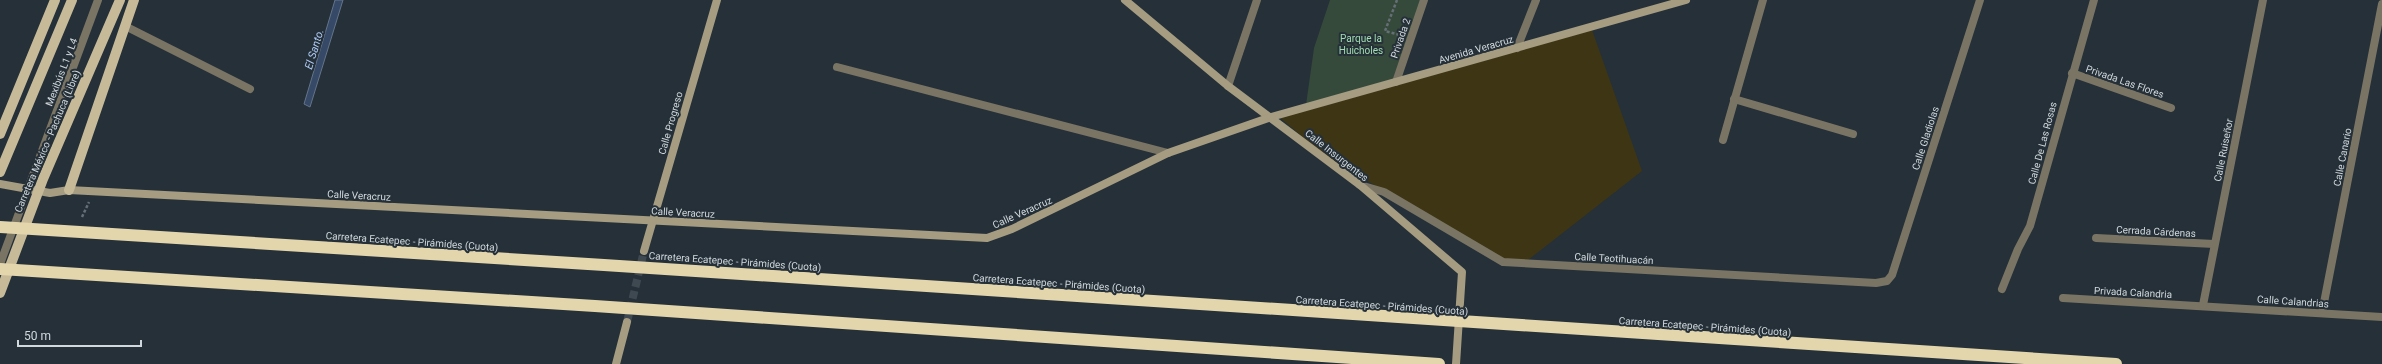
<svg xmlns="http://www.w3.org/2000/svg" width="2382" height="364" viewBox="0 0 2382 364" font-family="Roboto,sans-serif">
<style>
.green{fill:#354a3a}
.sand{fill:#3e3515}
.water{fill:#364967;stroke:#64748a}
.lines{fill:none;stroke-linecap:round;stroke-linejoin:round}
.secondary-tunnel{stroke:#3f4951;stroke-width:8;stroke-dasharray:8 4;stroke-linecap:butt}
.path{stroke:#656f76;stroke-width:2.5;stroke-dasharray:3 2;stroke-linecap:butt}
.lane{stroke:#7a7464;stroke-width:8}
.street{stroke:#7a7464;stroke-width:8}
.secondary{stroke:#a59c81;stroke-width:8}
.primary{stroke:#c6ba98;stroke-width:10}
.highway{stroke:#e4d6ac;stroke-width:12}
.labels{text-anchor:middle;stroke-width:4;stroke-linejoin:round;paint-order:stroke}
.park-label{font-size:10px;fill:#a1ddb1;stroke:#253038}
.street-label{font-size:10px;fill:#d1d8dd;stroke:#253038}
.water-label{font-size:11px;font-style:italic;fill:#b0cbf7;stroke:#253038}
</style>
<rect width="100%" height="100%" fill="#253038"/>
<path class="green" d="M1330,0H1424L1392,82L1306,105L1314,48Z"/>
<path class="sand" d="M1592,30L1642,171L1523,264L1507,263L1325,156L1278,116Z"/>
<path class="water" d="M335,0H343L310,107L304,104Z"/>
<g class="lines">
<path class="secondary-tunnel" d="M627,322L644,251"/>
<g class="path">
<path d="M1397,0L1385,31L1400,35"/>
<path d="M82,217L89,202"/>
</g>
<path class="lane" d="M0,264L98,0"/>
<g class="street">
<path d="M125,26L250,89"/>
<path d="M1517,48L1536,0"/>
<path d="M837,67L1168,153"/>
<path d="M2072,73L2171,108"/>
<path d="M1396,82L1424,0"/>
<path d="M1228,86L1257,0"/>
<path d="M1734,99L1853,134"/>
<path d="M1723,140L1763,0"/>
<path d="M1360,185L1384,192L1503,262L1876,283L1887,281L1892,275L1980,0"/>
<path d="M2096,238L2214,244"/>
<path d="M2002,289L2018,249L2030,226L2094,0"/>
<path d="M2063,298L2382,317"/>
<path d="M2203,305L2263,0"/>
<path d="M2322,313L2382,4"/>
</g>
<g class="secondary">
<path d="M1125,0L1228,86L1360,185L1462,272L1456,364"/>
<path d="M0,184L50,193L69,190L987,238L1012,229L1168,153L1271,117L1686,0"/>
<path d="M644,251L717,0"/>
<path d="M616,364L627,322"/>
</g>
<g class="primary">
<path d="M0,134L55,0"/>
<path d="M0,172L72,0"/>
<path d="M69,190L134,0"/>
<path d="M0,293L43,179L120,0"/>
</g>
<g class="highway">
<path d="M0,227L604,265L2116,364"/>
<path d="M0,269L595,306L1439,364"/>
</g>
</g>
<g class="labels">
<g class="park-label">
<text x="1361" y="42">Parque la<tspan x="1361" dy="12">Huicholes</tspan></text>
</g>
<g class="street-label">
<text transform="translate(1400 38) rotate(-71)" y="4">Privada 2</text>
<text transform="translate(1476 49) rotate(-16)" y="4">Avenida Veracruz</text>
<text transform="translate(61 72) rotate(-69)" y="4">Mexibús L1 y L4</text>
<text transform="translate(2125 81) rotate(19)" y="4">Privada Las Flores</text>
<text transform="translate(670 123) rotate(-74)" y="4">Calle Progreso</text>
<text transform="translate(1925 138) rotate(-72)" y="4">Calle Gladiolas</text>
<text transform="translate(47 141) rotate(-67)" y="4">Carretera México - Pachuca (Libre)</text>
<text transform="translate(2042 143) rotate(-75)" y="4">Calle De Las Rosas</text>
<text transform="translate(2223 150) rotate(-79)" y="4">Calle Ruiseñor</text>
<text transform="translate(1337 155) rotate(38)" y="4">Calle Insurgentes</text>
<text transform="translate(2342 157) rotate(-79)" y="4">Calle Canario</text>
<text transform="translate(359 195) rotate(3)" y="4">Calle Veracruz</text>
<text transform="translate(683 212) rotate(3)" y="4">Calle Veracruz</text>
<text transform="translate(1022 212) rotate(-24)" y="4">Calle Veracruz</text>
<text transform="translate(2156 231) rotate(3)" y="4">Cerrada Cárdenas</text>
<text transform="translate(412 241) rotate(4)" y="4">Carretera Ecatepec - Pirámides (Cuota)</text>
<text transform="translate(1614 258) rotate(3)" y="4">Calle Teotihuacán</text>
<text transform="translate(735 261) rotate(4)" y="4">Carretera Ecatepec - Pirámides (Cuota)</text>
<text transform="translate(1059 283) rotate(4)" y="4">Carretera Ecatepec - Pirámides (Cuota)</text>
<text transform="translate(2133 292) rotate(3)" y="4">Privada Calandria</text>
<text transform="translate(2293 301) rotate(4)" y="4">Calle Calandrias</text>
<text transform="translate(1382 305) rotate(4)" y="4">Carretera Ecatepec - Pirámides (Cuota)</text>
<text transform="translate(1705 326) rotate(4)" y="4">Carretera Ecatepec - Pirámides (Cuota)</text>
</g>
<g class="water-label">
<text transform="translate(314 49) rotate(-73)" y="4">El Santo.</text>
</g>
</g>
<path d="M18 340v6h123v-6" fill="none" stroke="#d1d8dd" stroke-width="2"/>
<text x="24" y="340" font-size="12" fill="#d1d8dd" stroke="#253038" stroke-width="3" paint-order="stroke">50 m</text>
</svg>
